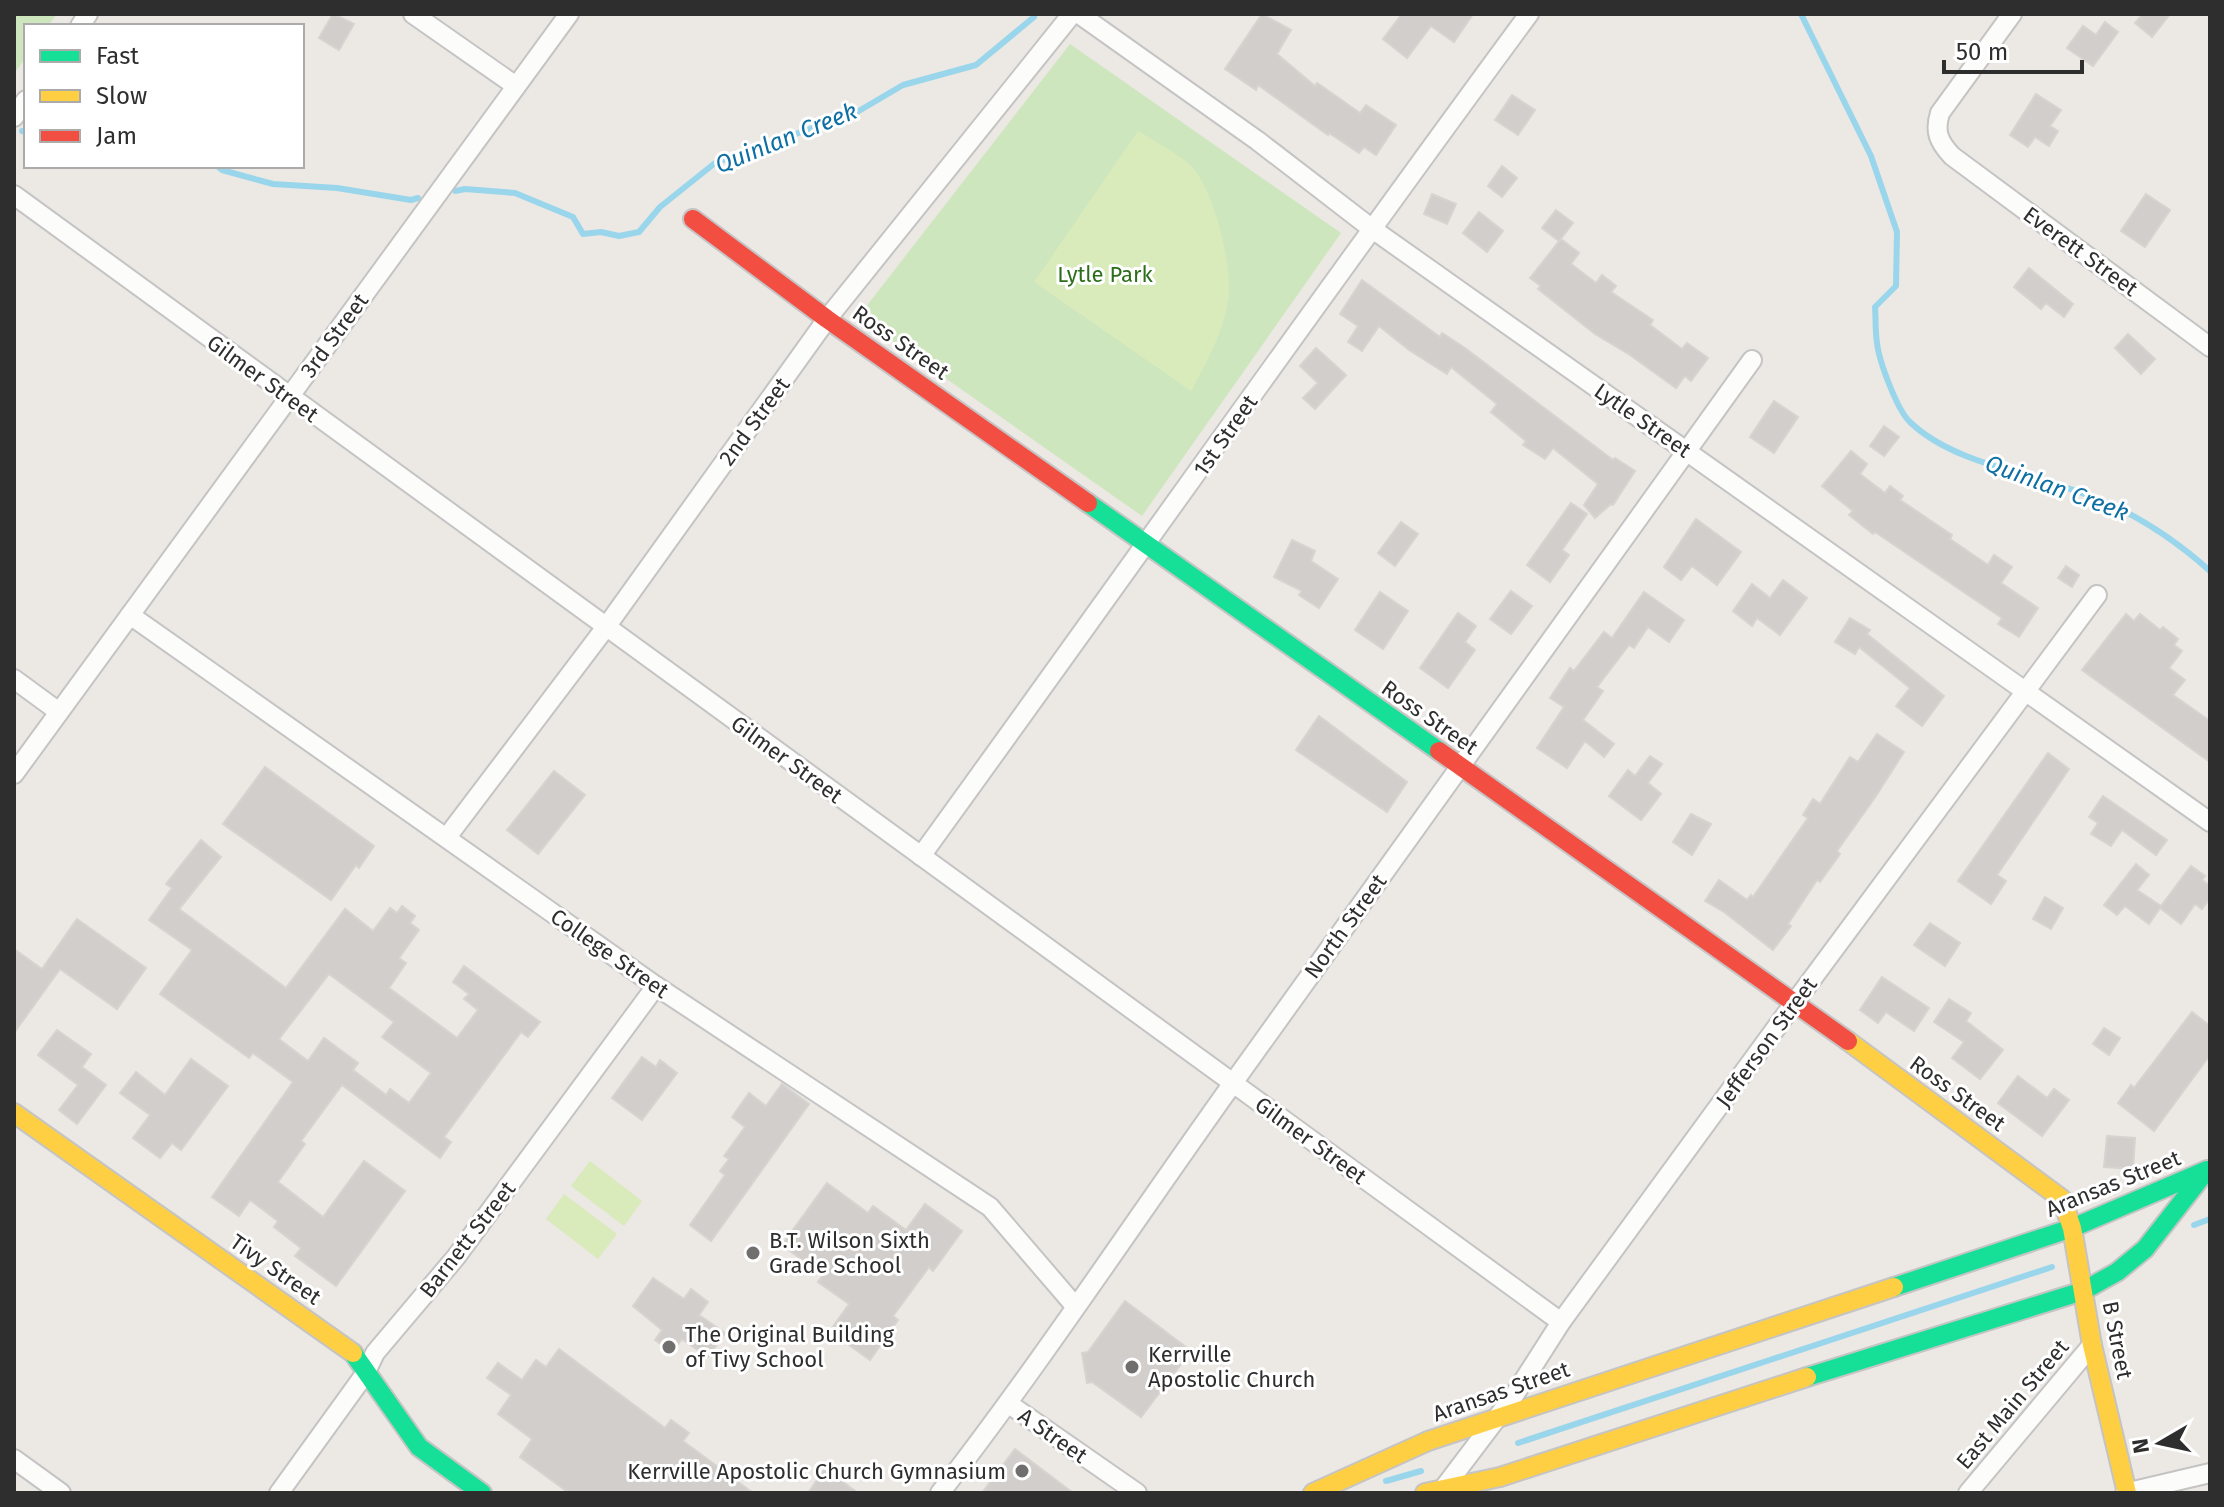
<svg xmlns="http://www.w3.org/2000/svg" width="2224" height="1507" viewBox="0 0 2224 1507" font-family="'Fira Sans',sans-serif">
<style>
.green{fill:#cee6be}
.pitch{fill:#d9eabb}
.lines{fill:none;stroke-linecap:round;stroke-linejoin:round}
.stream{stroke:#99d6ec;stroke-width:6}
.building{fill:#d1cecb;stroke:#d7d4d0;stroke-width:2;fill-rule:evenodd}
.street-casing{stroke:#c5c4c5;stroke-width:22}
.fast-casing{stroke:#c5c4c5;stroke-width:22}
.slow-casing{stroke:#c5c4c5;stroke-width:22}
.jam-casing{stroke:#c5c4c5;stroke-width:22}
.street{stroke:#fcfcfb;stroke-width:18}
.fast{stroke:#16e098;stroke-width:18}
.slow{stroke:#ffcf43;stroke-width:18}
.jam{stroke:#f24e42;stroke-width:18}
.poi-dot{fill:#706f6e;stroke:#fff;stroke-width:3}
.labels{text-anchor:middle;stroke-width:6;stroke-linejoin:round;paint-order:stroke}
.street-label{font-size:22px;fill:#2e2e2e;stroke:#fff}
.park-label{font-size:22px;fill:#2c6e1b;stroke:#fff}
.poi-label{font-size:22px;fill:#2e2e2e;stroke:#fff;text-anchor:start}
.water-label{font-size:24px;font-style:italic;fill:#0d6fa3;stroke:#fff}
</style>
<rect width="100%" height="100%" fill="#ece8e4"/>
<g class="green">
<path d="M14,14H57L48,26H26V57L14,74Z"/>
<path d="M1070,44L1341,233L1142,516L858,317Z"/>
</g>
<g class="pitch">
<path d="M1138,131C1151,139 1186,158 1194,169C1215,196 1233,266 1228,300C1225,330 1205,365 1191,391L1034,282Z"/>
<path d="M590,1161L642,1201L624,1226L571,1186Z"/>
<path d="M564,1194L617,1234L598,1259L546,1219Z"/>
</g>
<g class="lines">
<g class="stream">
<path d="M1801,14L1871,156L1897,232L1896,286L1875,307C1876,319 1875,331 1877,343C1879,361 1897,410 1910,422C1951,462 2027,473 2079,492C2129,509 2171,536 2210,571"/>
<path d="M22,131L26,132"/>
<path d="M217,166L222,170L273,184L337,188L411,200L418,198"/>
<path d="M455,191L465,189L515,193L573,217L583,234L601,232L619,236L639,232L660,207L715,163L857,112L903,85L976,65L1034,17"/>
<path d="M2194,1225L2210,1219"/>
<path d="M1518,1443L2052,1267"/>
<path d="M1386,1481L1421,1471"/>
</g>
</g>
<g class="building">
<path d="M333,14L354,24L339,50L319,38Z"/>
<path d="M1262,14L1291,30L1277,54L1315,86L1317,83L1360,113L1366,105L1396,125L1376,155L1364,147L1359,153L1329,133L1328,135L1258,85L1256,90L1225,69Z"/>
<path d="M1402,14H1473L1454,42L1431,26L1407,58L1383,39Z"/>
<path d="M2143,14H2170L2152,37L2135,23Z"/>
<path d="M2105,22L2118,32L2093,66L2067,48L2083,26L2096,35Z"/>
<path d="M2036,94L2061,110L2050,126L2058,131L2049,146L2035,137L2028,147L2010,135Z"/>
<path d="M1512,95L1535,110L1518,135L1495,120Z"/>
<path d="M1502,166L1517,178L1502,197L1488,186Z"/>
<path d="M1432,194L1456,204L1447,224L1424,214Z"/>
<path d="M2146,194L2170,210L2145,247L2121,231Z"/>
<path d="M1556,210L1573,223L1559,241L1542,228Z"/>
<path d="M1479,212L1503,231L1487,252L1463,233Z"/>
<path d="M1561,239L1579,253L1571,264L1596,283L1602,275L1616,286L1611,292L1653,320L1650,325L1682,349L1687,343L1708,358L1691,381L1685,376L1676,388L1630,355L1595,334L1538,289L1541,286L1530,278Z"/>
<path d="M2029,268L2073,304L2064,317L2046,303L2041,309L2014,287Z"/>
<path d="M1362,280L1440,337L1442,333L1465,348L1613,460L1615,458L1635,471L1613,505L1611,504L1595,518L1584,505L1598,484L1553,448L1545,459L1523,445L1526,441L1491,412L1497,404L1451,367L1447,374L1409,350L1379,326L1362,351L1348,342L1358,326L1340,314Z"/>
<path d="M2128,334L2155,359L2141,374L2115,348Z"/>
<path d="M1316,348L1346,375L1315,409L1303,398L1318,383L1300,366Z"/>
<path d="M1774,401L1798,417L1774,453L1750,437Z"/>
<path d="M1884,426L1899,437L1884,456L1870,446Z"/>
<path d="M1851,451L1867,464L1860,474L1885,493L1890,486L1903,496L1900,500L1952,535L1950,539L1988,565L1994,555L2012,567L2001,583L2038,608L2019,637L1998,624L2002,618L1875,532L1873,534L1849,515L1853,511L1822,486Z"/>
<path d="M1571,503L1587,514L1562,550L1569,555L1550,582L1527,565Z"/>
<path d="M1696,519L1741,552L1717,585L1692,566L1681,580L1664,567Z"/>
<path d="M1401,522L1418,534L1395,566L1378,553Z"/>
<path d="M1292,540L1315,551L1311,561L1338,579L1319,608L1299,595L1302,591L1274,577Z"/>
<path d="M2066,566L2079,575L2072,587L2058,578Z"/>
<path d="M1783,580L1807,598L1780,635L1757,618L1752,626L1733,611L1752,584L1770,598Z"/>
<path d="M1511,591L1532,606L1511,634L1490,619Z"/>
<path d="M1380,592L1408,611L1383,649L1355,630Z"/>
<path d="M1644,592L1684,620L1669,642L1648,627L1634,648L1629,645L1597,687L1603,691L1583,720L1614,744L1604,757L1585,741L1567,768L1537,748L1564,707L1550,698L1570,668L1574,671L1604,632L1612,638Z"/>
<path d="M1458,613L1476,626L1465,642L1475,650L1448,688L1420,668Z"/>
<path d="M2126,614L2134,621L2140,614L2160,630L2163,627L2178,639L2174,645L2182,651L2169,668L2185,680L2173,695L2210,721V762L2082,670Z"/>
<path d="M1850,618L1870,630L1867,634L1944,696L1922,726L1896,706L1910,688L1859,647L1855,654L1835,642Z"/>
<path d="M1319,716L1407,782L1387,812L1296,750Z"/>
<path d="M1877,734L1904,752L1876,796L1837,851L1840,854L1820,882L1817,880L1788,924L1791,926L1773,950L1724,912L1705,901L1719,880L1747,900L1751,895L1753,897L1808,818L1803,815L1813,799L1820,804L1850,757L1858,762Z"/>
<path d="M2048,753L2069,769L1997,875L2006,881L1991,904L1958,881Z"/>
<path d="M1650,756L1662,764L1648,783L1661,794L1641,820L1609,796L1628,770L1635,776Z"/>
<path d="M265,767L374,846L359,868L356,865L331,900L223,824Z"/>
<path d="M554,771L585,795L538,854L507,830Z"/>
<path d="M2103,796L2167,840L2156,855L2122,830L2111,846L2091,834L2098,823L2089,817Z"/>
<path d="M1691,814L1711,824L1692,855L1673,842Z"/>
<path d="M201,840L221,857L179,909L286,988L345,909L373,931L390,908L397,913L402,906L415,916L410,923L419,930L399,958L406,963L389,988L457,1038L478,1010L464,999L469,994L453,982L464,966L540,1022L528,1037L521,1032L444,1137L451,1142L440,1158L342,1085L301,1141L305,1144L278,1182L323,1217L364,1161L405,1191L336,1286L295,1256L301,1248L274,1227L278,1221L250,1200L239,1216L212,1197L293,1082L253,1053L249,1058L160,994L192,950L149,920L172,888L166,884ZM329,974L394,1022L382,1037L431,1073L409,1103L390,1089L386,1095L353,1070L358,1063L324,1038L308,1061L279,1039Z"/>
<path d="M2136,864L2149,875L2137,890L2161,906L2191,866L2205,876L2202,880L2210,886V898L2202,909L2195,904L2181,924L2160,908L2149,924L2125,906L2117,915L2104,905Z"/>
<path d="M2045,897L2063,908L2051,929L2033,919Z"/>
<path d="M77,919L146,968L117,1009L60,969L14,1033V949L42,969Z"/>
<path d="M1930,923L1960,943L1945,966L1914,945Z"/>
<path d="M1882,977L1929,1008L1914,1031L1886,1012L1878,1023L1860,1010Z"/>
<path d="M1949,999L1971,1013L1966,1021L2003,1050L1980,1079L1952,1058L1964,1042L1934,1022Z"/>
<path d="M2192,1012L2210,1026V1055L2154,1131L2118,1103L2131,1085L2134,1088Z"/>
<path d="M2104,1028L2120,1038L2109,1055L2093,1044Z"/>
<path d="M57,1030L91,1054L82,1067L106,1085L77,1124L59,1110L78,1085L38,1055Z"/>
<path d="M642,1057L656,1067L660,1060L677,1073L642,1120L612,1098Z"/>
<path d="M191,1059L228,1086L181,1150L172,1143L160,1158L133,1138L150,1115L120,1093L136,1072L165,1095Z"/>
<path d="M2018,1076L2047,1098L2054,1089L2069,1100L2042,1136L1998,1103Z"/>
<path d="M782,1084L809,1104L711,1241L690,1225L725,1175L720,1171L729,1159L724,1156L745,1127L732,1117L749,1093L766,1106Z"/>
<path d="M2107,1136L2135,1138L2133,1169L2104,1167Z"/>
<path d="M827,1183L868,1213L873,1206L906,1230L925,1204L962,1231L933,1271L929,1267L893,1316L898,1320L870,1360L830,1331L849,1304L818,1282L823,1275L782,1245Z"/>
<path d="M653,1278L684,1299L691,1289L708,1302L699,1315L725,1333L708,1357L682,1339L672,1352L655,1340L662,1330L633,1306Z"/>
<path d="M1125,1301L1191,1351L1141,1417L1092,1382L1087,1383L1082,1353L1088,1352Z"/>
<path d="M559,1349L665,1428L671,1420L689,1433L683,1441L753,1493H569L520,1457L532,1439L498,1414L511,1395L487,1378L498,1363L522,1380L536,1360L546,1367Z"/>
<path d="M1015,1449L1073,1493H982Z"/>
<path d="M825,1469L858,1493H808Z"/>
</g>
<g class="lines">
<g class="street-casing">
<g id="street">
<path d="M413,14L516,86"/>
<path d="M1079,14L1258,141L1371,228L2210,822"/>
<path d="M2012,14L1940,113C1934,132 1939,142 1952,156L2210,347"/>
<path d="M80,26L88,14"/>
<path d="M14,117L26,100"/>
<path d="M14,195L1561,1322"/>
<path d="M130,615L656,986L990,1207L1075,1306"/>
<path d="M14,679L59,712"/>
<path d="M14,774L569,14"/>
<path d="M447,837L606,627L827,319L1072,14"/>
<path d="M921,856C1124,576 1323,293 1529,14"/>
<path d="M1009,1404L1137,1493"/>
<path d="M14,1459L61,1493"/>
<path d="M279,1493L365,1374L375,1353L456,1257L656,986"/>
<path d="M940,1493C1043,1360 1135,1220 1233,1083C1405,841 1580,602 1752,360"/>
<path d="M1440,1493L1515,1394L1561,1322L1795,1002L2097,595"/>
<path d="M1968,1493L2092,1345"/>
<path d="M2125,1493L2210,1473"/>
</g>
</g>
<g class="fast-casing">
<g id="fast">
<path d="M1088,503L1439,751"/>
<path d="M1894,1287L2072,1228L2207,1170"/>
<path d="M353,1353L419,1447L482,1493"/>
<path d="M1807,1377L2083,1291L2117,1272L2145,1249L2203,1175"/>
</g>
</g>
<g class="slow-casing">
<g id="slow">
<path d="M1848,1041L2062,1199L2072,1228L2092,1345L2127,1493"/>
<path d="M14,1113L353,1353"/>
<path d="M1313,1493L1428,1441L1894,1287"/>
<path d="M1425,1493L1500,1477L1807,1377"/>
</g>
</g>
<g class="jam-casing">
<g id="jam">
<path d="M693,219L827,319L1088,503"/>
<path d="M1439,751L1848,1041"/>
</g>
</g>
<use href="#street" class="street"/>
<use href="#fast" class="fast"/>
<use href="#slow" class="slow"/>
<use href="#jam" class="jam"/>
</g>
<g class="poi-dot">
<circle cx="753" cy="1253" r="8"/>
<circle cx="669" cy="1347" r="8"/>
<circle cx="1132" cy="1367" r="8"/>
<circle cx="1022" cy="1471" r="8"/>
</g>
<g class="labels">
<g class="street-label">
<text transform="translate(2081 251) rotate(36)" y="8">Everett Street</text>
<text transform="translate(334 335) rotate(-54)" y="8">3rd Street</text>
<text transform="translate(901 342) rotate(35)" y="8">Ross Street</text>
<text transform="translate(263 378) rotate(36)" y="8">Gilmer Street</text>
<text transform="translate(1643 420) rotate(35)" y="8">Lytle Street</text>
<text transform="translate(754 421) rotate(-54)" y="8">2nd Street</text>
<text transform="translate(1225 435) rotate(-55)" y="8">1st Street</text>
<text transform="translate(1430 717) rotate(35)" y="8">Ross Street</text>
<text transform="translate(787 759) rotate(36)" y="8">Gilmer Street</text>
<text transform="translate(1345 926) rotate(-54)" y="8">North Street</text>
<text transform="translate(610 953) rotate(35)" y="8">College Street</text>
<text transform="translate(1766 1042) rotate(-54)" y="8">Jefferson Street</text>
<text transform="translate(1958 1093) rotate(36)" y="8">Ross Street</text>
<text transform="translate(1311 1140) rotate(36)" y="8">Gilmer Street</text>
<text transform="translate(2113 1183) rotate(-22)" y="8">Aransas Street</text>
<text transform="translate(467 1239) rotate(-52)" y="8">Barnett Street</text>
<text transform="translate(276 1269) rotate(35)" y="8">Tivy Street</text>
<text transform="translate(2118 1340) rotate(79)" y="8">B Street</text>
<text transform="translate(1501 1391) rotate(-19)" y="8">Aransas Street</text>
<text transform="translate(2012 1404) rotate(-50)" y="8">East Main Street</text>
<text transform="translate(1053 1435) rotate(35)" y="8">A Street</text>
</g>
<g class="park-label">
<text x="1105" y="282">Lytle Park</text>
</g>
<g class="poi-label">
<text x="769" y="1248">B.T. Wilson Sixth<tspan x="769" dy="25">Grade School</tspan></text>
<text x="685" y="1342">The Original Building<tspan x="685" dy="25">of Tivy School</tspan></text>
<text x="1148" y="1362">Kerrville<tspan x="1148" dy="25">Apostolic Church</tspan></text>
<text x="1006" y="1479" text-anchor="end">Kerrville Apostolic Church Gymnasium</text>
</g>
<g class="water-label">
<text transform="translate(786 138) rotate(-22)" y="8">Quinlan Creek</text>
<text transform="translate(2057 488) rotate(20)" y="8">Quinlan Creek</text>
</g>
</g>
<rect width="2224" height="1507" fill="none" stroke="#2e2e2e" stroke-width="32"/>
<rect x="24" y="24" width="280" height="144" fill="#ffffff" stroke="#ababab" stroke-width="2"/>
<rect x="40" y="50" width="40" height="12" fill="#16e098" stroke="#ababab" stroke-width="2"/>
<text x="96" y="64" font-size="24" fill="#2e2e2e">Fast</text>
<rect x="40" y="90" width="40" height="12" fill="#ffcf43" stroke="#ababab" stroke-width="2"/>
<text x="96" y="104" font-size="24" fill="#2e2e2e">Slow</text>
<rect x="40" y="130" width="40" height="12" fill="#f24e42" stroke="#ababab" stroke-width="2"/>
<text x="96" y="144" font-size="24" fill="#2e2e2e">Jam</text>
<g transform="translate(2160 1443) rotate(261)" stroke="#ffffff" stroke-width="6" paint-order="stroke">
<path d="M0-6L14 30L0 20L-14 30Z" fill="#2e2e2e"/>
<text y="-12" font-size="22" font-weight="bold" text-anchor="middle" fill="#2e2e2e">N</text>
</g>
<path d="M1944 60v12h138v-12" fill="none" stroke="#2e2e2e" stroke-width="4"/>
<text x="1956" y="60" font-size="24" fill="#2e2e2e" stroke="#ffffff" stroke-width="6" paint-order="stroke">50 m</text>
</svg>
